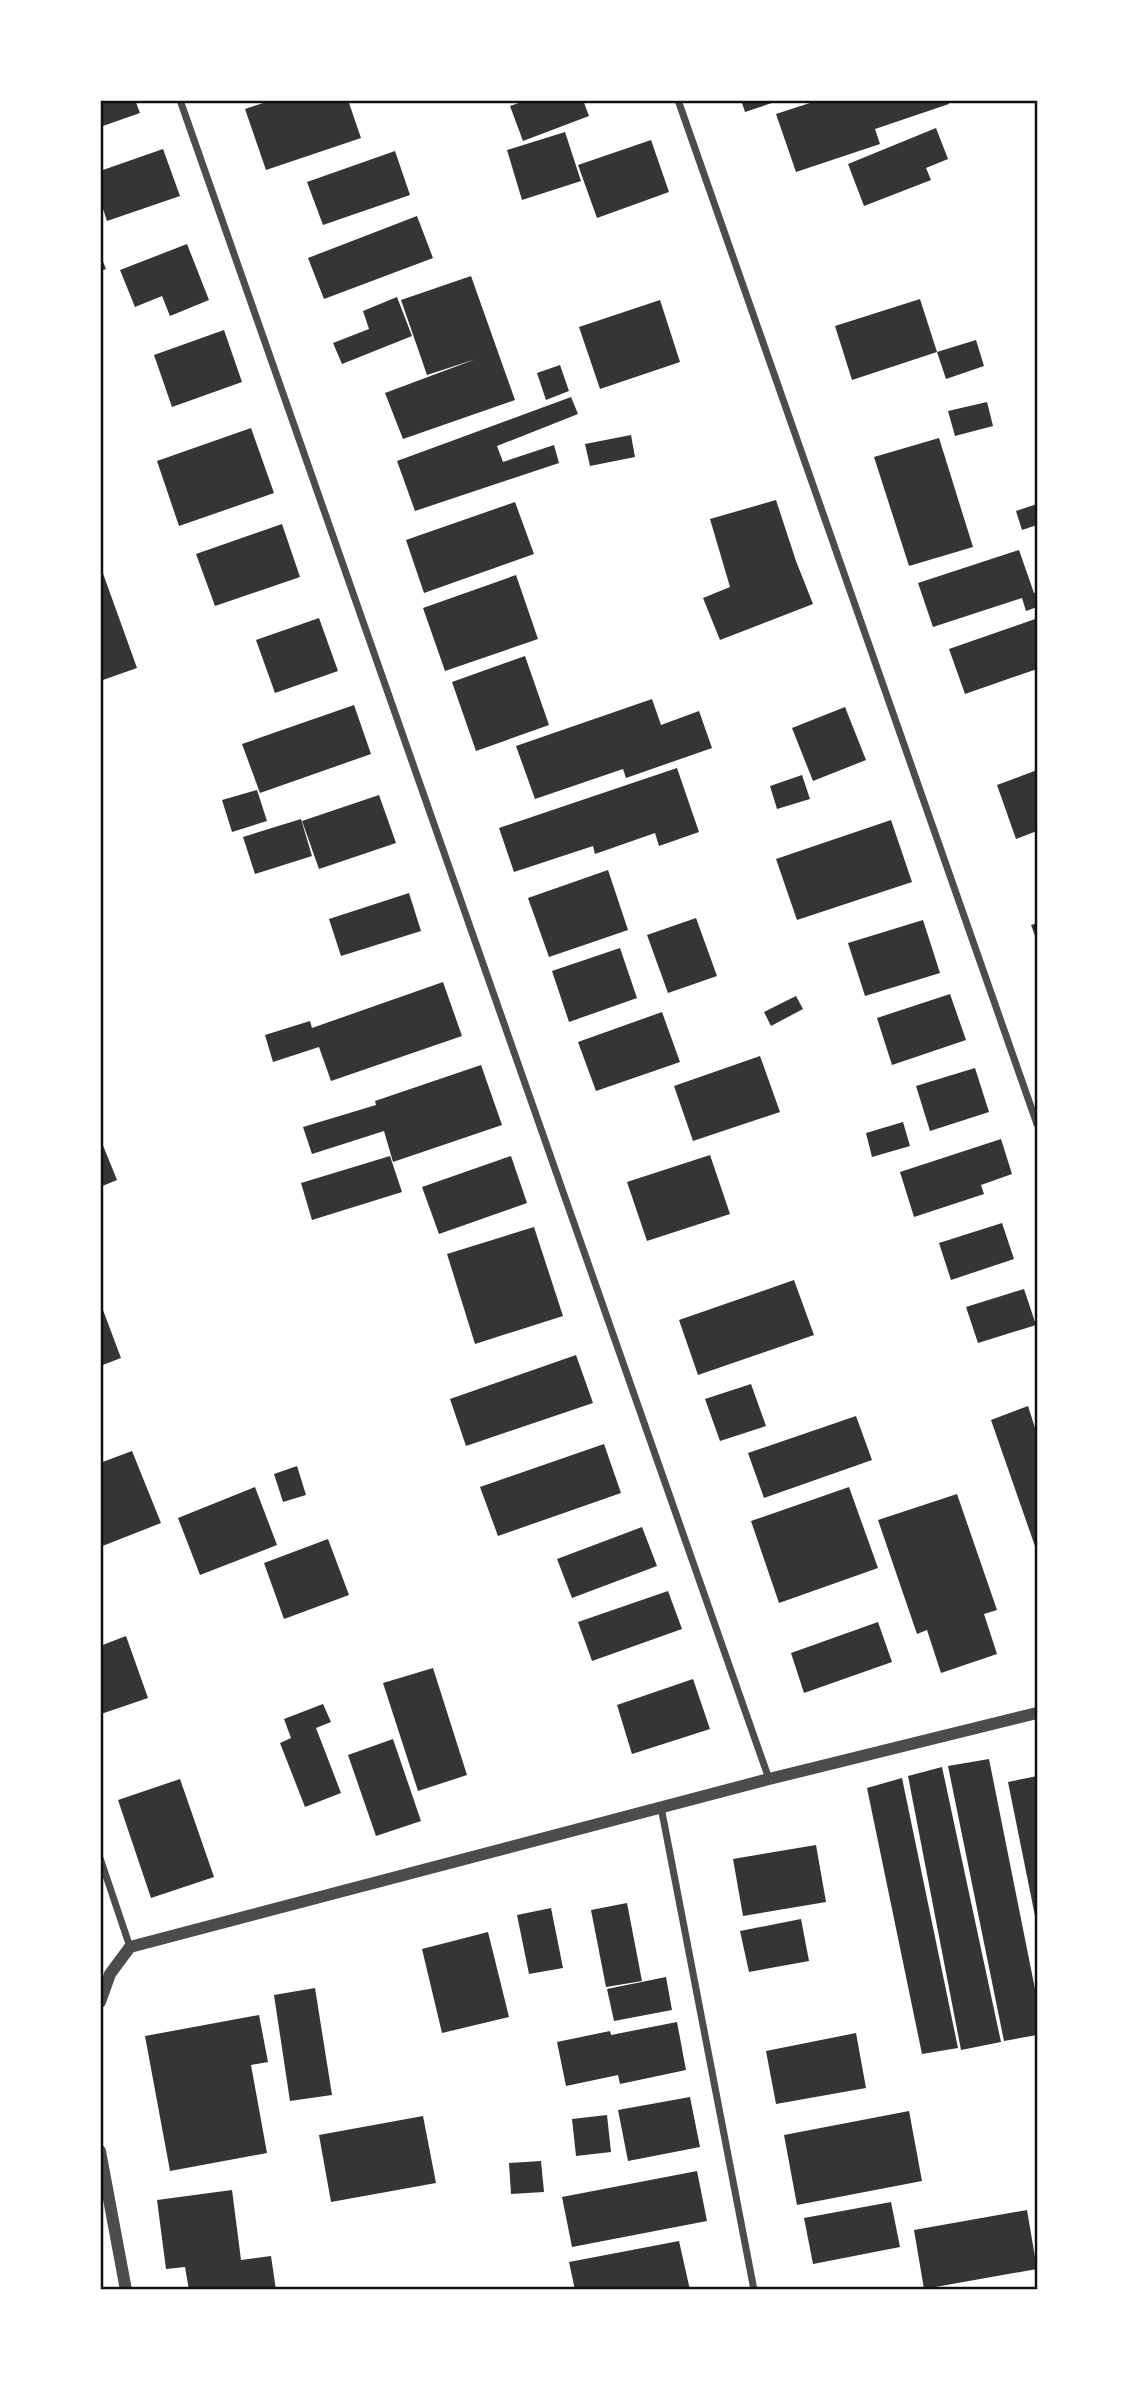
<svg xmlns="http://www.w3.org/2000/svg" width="1137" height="2390" viewBox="0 0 1137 2390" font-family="Ubuntu,sans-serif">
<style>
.building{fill:#353535}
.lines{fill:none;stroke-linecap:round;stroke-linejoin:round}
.minor{stroke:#4c4c4c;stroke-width:7}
.tertiary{stroke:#4c4c4c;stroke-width:12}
.neatline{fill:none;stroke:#111;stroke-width:2.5}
</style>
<rect width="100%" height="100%" fill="#fff"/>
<g class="building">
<path d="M100,100H135L140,113L100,127Z"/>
<path d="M272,100H348L361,138L266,170L245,109Z"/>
<path d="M527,100H583L589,116L523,141L510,106Z"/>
<path d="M741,100H781L745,112Z"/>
<path d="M819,100H947L949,104L875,129L880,144L796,172L776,114Z"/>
<path d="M936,128L948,159L926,168L931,180L864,206L848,164Z"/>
<path d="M565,132L581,181L522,200L507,150Z"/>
<path d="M651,140L669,192L597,218L578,165Z"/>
<path d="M163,149L180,196L107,221L100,200V171Z"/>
<path d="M395,151L410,195L323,225L307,182Z"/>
<path d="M417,216L433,258L324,299L308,258Z"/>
<path d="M187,244L209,300L170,316L162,296L135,307L120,270Z"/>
<path d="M100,254L106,269L100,271Z"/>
<path d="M471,276L515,400L403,439L385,393L476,359L427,375L401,300Z"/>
<path d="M397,297L412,336L342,364L333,343L369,329L363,311Z"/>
<path d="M920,299L937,352L852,380L835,326Z"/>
<path d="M660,300L680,362L600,389L579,327Z"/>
<path d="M224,330L242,382L172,407L154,355Z"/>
<path d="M976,340L984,366L946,379L937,352Z"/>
<path d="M560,365L569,391L546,400L537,373Z"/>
<path d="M571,397L578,414L497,446L503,462L554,445L559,463L415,511L397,461Z"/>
<path d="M987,402L993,426L955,436L948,411Z"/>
<path d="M251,428L274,493L179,526L157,461Z"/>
<path d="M631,435L635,457L590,466L585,444Z"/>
<path d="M939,438L973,547L909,566L874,457Z"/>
<path d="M776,500L796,561L813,604L720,640L703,598L730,587L710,519Z"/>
<path d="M515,502L534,554L424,593L406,540Z"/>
<path d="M1037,504V525L1022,530L1016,511Z"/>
<path d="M282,524L300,577L215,606L196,554Z"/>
<path d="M1019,550L1034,593L1037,592V607L1026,611L1022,598L933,627L918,583Z"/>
<path d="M100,565L137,668L100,681Z"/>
<path d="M516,575L538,639L445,671L423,608Z"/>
<path d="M319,618L338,671L275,693L256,640Z"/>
<path d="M1035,619L1037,625V669L965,694L949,649Z"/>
<path d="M525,656L549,725L476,751L452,682Z"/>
<path d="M652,699L661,725L699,711L712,748L626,778L623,769L535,799L516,746Z"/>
<path d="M354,705L371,754L260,793L242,744Z"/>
<path d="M845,707L866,760L813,781L792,728Z"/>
<path d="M677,768L699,832L659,846L655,833L595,854L593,846L514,872L499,828Z"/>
<path d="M1037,770V831L1016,839L997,785Z"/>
<path d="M802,775L810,799L777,809L770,786Z"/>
<path d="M257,790L267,821L232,832L222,800Z"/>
<path d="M379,795L396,843L319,869L302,821Z"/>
<path d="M301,819L312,856L255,874L243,837Z"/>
<path d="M891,820L912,882L797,920L776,859Z"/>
<path d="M608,870L628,930L549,957L528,898Z"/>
<path d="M409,893L421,931L341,956L329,919Z"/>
<path d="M696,918L717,976L668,993L647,935Z"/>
<path d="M923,920L940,973L865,996L848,943Z"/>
<path d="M1037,923V941L1031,925Z"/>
<path d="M620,948L637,998L569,1022L552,971Z"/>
<path d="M443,982L462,1036L331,1081L319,1047L273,1062L265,1035L310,1021L312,1028Z"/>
<path d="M950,994L966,1040L892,1065L877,1018Z"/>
<path d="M796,996L803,1009L771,1026L764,1012Z"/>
<path d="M662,1012L680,1062L596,1091L578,1042Z"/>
<path d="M760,1056L780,1112L693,1141L674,1086Z"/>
<path d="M481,1065L502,1125L393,1162L384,1131L312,1154L303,1127L376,1105L375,1101Z"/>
<path d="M975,1068L989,1112L930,1131L916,1086Z"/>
<path d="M903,1122L910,1146L872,1157L866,1133Z"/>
<path d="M100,1138L117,1180L100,1187Z"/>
<path d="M1001,1139L1012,1174L981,1185L984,1194L914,1217L900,1172Z"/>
<path d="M710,1155L730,1214L647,1241L627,1182Z"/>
<path d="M390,1156L402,1192L312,1220L301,1183Z"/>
<path d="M511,1156L527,1203L439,1234L422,1187Z"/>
<path d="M1002,1223L1014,1259L951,1280L939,1243Z"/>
<path d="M534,1227L563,1316L475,1344L447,1254Z"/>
<path d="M794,1280L814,1335L698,1375L679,1320Z"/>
<path d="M1024,1289L1036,1325L978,1343L966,1307Z"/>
<path d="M100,1302L121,1358L100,1366Z"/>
<path d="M576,1355L593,1403L466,1446L450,1399Z"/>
<path d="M751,1384L766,1426L720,1441L705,1399Z"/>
<path d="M1028,1406L1037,1434V1552L991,1420Z"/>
<path d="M856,1416L872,1460L764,1498L748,1453Z"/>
<path d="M604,1444L621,1493L498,1536L480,1487Z"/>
<path d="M132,1451L161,1523L100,1547V1463Z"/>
<path d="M297,1466L306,1495L283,1502L274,1474Z"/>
<path d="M255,1487L277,1545L200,1575L178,1518Z"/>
<path d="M849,1487L878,1568L779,1603L751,1521Z"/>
<path d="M957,1494L997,1610L984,1614L997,1654L941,1673L927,1630L917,1634L878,1520Z"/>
<path d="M642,1527L657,1566L572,1598L557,1559Z"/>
<path d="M328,1539L349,1595L284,1619L264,1563Z"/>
<path d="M668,1591L682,1629L592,1661L578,1622Z"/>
<path d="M878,1622L892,1662L804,1693L791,1653Z"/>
<path d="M126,1636L148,1698L101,1714L100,1646Z"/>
<path d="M433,1668L467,1775L418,1791L383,1683Z"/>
<path d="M693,1679L710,1729L632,1754L617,1705Z"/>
<path d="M323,1704L331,1722L316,1728L341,1793L305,1807L280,1743L291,1738L284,1719Z"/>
<path d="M393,1739L421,1821L376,1836L348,1755Z"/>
<path d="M989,1759L1037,1999V2035L1004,2041L948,1766Z"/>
<path d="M942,1767L1001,2042L961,2050L908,1776Z"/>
<path d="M1037,1776V1921H1036L1008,1782Z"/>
<path d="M902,1778L958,2048L922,2054L867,1788Z"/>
<path d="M180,1779L214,1877L151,1898L118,1800Z"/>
<path d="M816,1845L826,1902L743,1916L733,1859Z"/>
<path d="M627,1903L642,1981L606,1987L591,1910Z"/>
<path d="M551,1908L563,1968L529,1974L517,1915Z"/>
<path d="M801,1919L809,1961L749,1972L740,1931Z"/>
<path d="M488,1932L509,2017L442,2033L422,1949Z"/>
<path d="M666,1977L672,2010L614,2021L607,1989Z"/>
<path d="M315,1988L332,2095L290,2101L274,1995Z"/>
<path d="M259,2015L268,2062L251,2065L267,2153L170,2171L145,2036Z"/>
<path d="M677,2022L686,2070L620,2084L618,2075L566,2086L557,2042L610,2031L611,2035Z"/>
<path d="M856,2033L866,2088L776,2104L766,2051Z"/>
<path d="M690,2097L700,2147L628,2161L618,2110Z"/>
<path d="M909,2111L922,2181L797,2205L784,2135Z"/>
<path d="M607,2115L611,2152L576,2156L572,2119Z"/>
<path d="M423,2116L436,2183L331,2202L319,2135Z"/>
<path d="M541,2161L544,2192L511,2194L509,2163Z"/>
<path d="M697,2171L707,2221L572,2247L562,2197Z"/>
<path d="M232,2190L241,2260L271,2256L276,2290H189L185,2267L166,2269L157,2200Z"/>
<path d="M891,2202L900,2247L813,2264L804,2218Z"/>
<path d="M1027,2210L1037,2269L924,2289L914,2230Z"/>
<path d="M679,2241L690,2290H575L569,2262Z"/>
</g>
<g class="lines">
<g class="minor">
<path d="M180,100L769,1779"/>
<path d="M678,100L1037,1124"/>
<path d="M661,1807L754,2290"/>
<path d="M100,1858L130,1947"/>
</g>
<g class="tertiary">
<path d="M100,2002L110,1974L130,1947L769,1779L1037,1713"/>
<path d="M100,2151L126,2290"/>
</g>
</g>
<rect width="1137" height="2390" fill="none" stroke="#ffffff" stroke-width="203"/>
<rect x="102" y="102" width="934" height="2186" class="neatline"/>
</svg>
